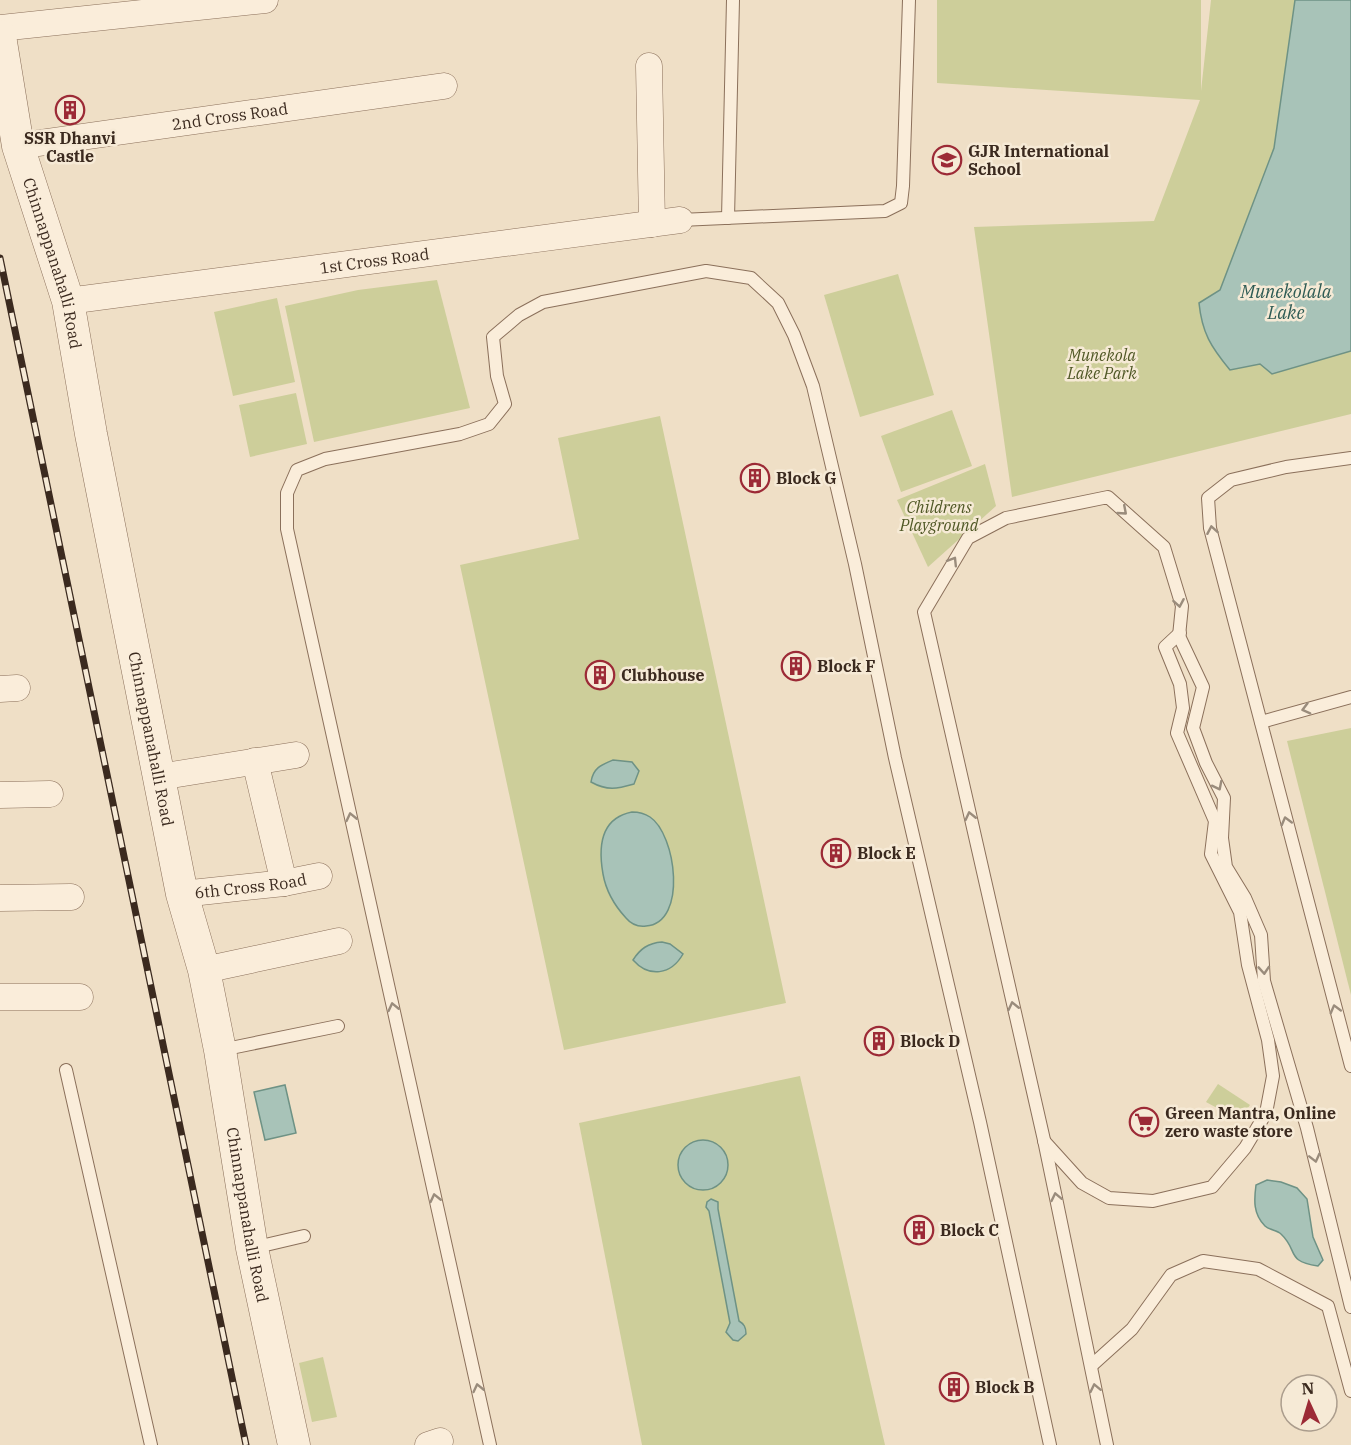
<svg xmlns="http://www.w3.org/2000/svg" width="1351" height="1445" viewBox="0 0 1351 1445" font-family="'IBM Plex Serif',serif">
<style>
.green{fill:#cdce9a}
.water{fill:#a8c3b8;stroke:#6e9285;stroke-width:1.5}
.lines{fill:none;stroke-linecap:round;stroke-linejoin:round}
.service-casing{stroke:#8b705b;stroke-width:14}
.minor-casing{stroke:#8b705b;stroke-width:27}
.tertiary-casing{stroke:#8b705b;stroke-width:33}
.service{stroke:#faedda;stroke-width:12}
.minor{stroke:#faedda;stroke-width:26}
.tertiary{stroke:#faedda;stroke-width:32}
.rail-casing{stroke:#3b2a1f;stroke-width:7}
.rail{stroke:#f6ead6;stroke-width:4.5;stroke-dasharray:14;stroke-linecap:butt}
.oneway{stroke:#9a8c7c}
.labels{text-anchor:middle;stroke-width:5;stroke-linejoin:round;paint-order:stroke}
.street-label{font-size:16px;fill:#3b2a1f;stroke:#f6ead6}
.poi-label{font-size:16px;font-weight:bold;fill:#3b2a1f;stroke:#f6ead6;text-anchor:start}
.park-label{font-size:16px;font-style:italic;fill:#505826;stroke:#f6ead6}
.water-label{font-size:18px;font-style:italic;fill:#2e5b54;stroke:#f6ead6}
</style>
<rect width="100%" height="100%" fill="#efdfc6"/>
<g class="green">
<path d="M937,0H1201V91L1211,0H1295L1274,148L1220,291L1199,303C1202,333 1211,347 1230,370L1260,364L1272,374L1351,351V414L1012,497L974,227L1154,221L1200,100L937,83Z"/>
<path d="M898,274L934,395L860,417L824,295Z"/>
<path d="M437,280L470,408L314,442L285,306L358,290Z"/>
<path d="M277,298L295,382L233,396L214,312Z"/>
<path d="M296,393L307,444L250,457L239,405Z"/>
<path d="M952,410L972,466L901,492L881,436Z"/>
<path d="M660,416L786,1003L564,1050L460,565L579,539L558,438Z"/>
<path d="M985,464L996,506L928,567L897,500Z"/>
<path d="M1351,728V995L1287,741Z"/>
<path d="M800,1076L885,1445H642L579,1123Z"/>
<path d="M1218,1084L1250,1105L1239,1120L1206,1102Z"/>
<path d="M323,1357L337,1417L312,1422L299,1363Z"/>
</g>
<g class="water">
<path d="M1295,0H1351V351L1272,374L1260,364L1230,370C1211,347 1202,333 1199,303L1220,290L1274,148Z"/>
<path d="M613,760L632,762L639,771L634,784C617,789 607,791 591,782C593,768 601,765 613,760Z"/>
<path d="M632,812C639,812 644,813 650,817C676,834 688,923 646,926C638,927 631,924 626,918C614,905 606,891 603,874C598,846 601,818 632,812Z"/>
<path d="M662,942L670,944L683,954C671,975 649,978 633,960C640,949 648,943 662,942Z"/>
<path d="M285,1085L296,1133L265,1140L254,1092Z"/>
<circle cx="703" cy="1165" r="25"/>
<path d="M1267,1180L1281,1182L1297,1188L1307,1199L1313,1237L1323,1260L1318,1266C1285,1261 1299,1251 1281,1234C1277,1230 1269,1230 1265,1226C1253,1214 1254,1200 1256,1185Z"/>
<path d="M711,1199L718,1202V1209L739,1321C744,1324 746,1327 746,1334L738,1341L733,1340L726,1332L730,1323L709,1211L706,1207L707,1202Z"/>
</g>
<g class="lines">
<g class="service-casing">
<g id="service">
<path d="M728,218L733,0"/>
<path d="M680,220L885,211L901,203L903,186L909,0"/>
<path d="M1351,458L1286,467L1231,480L1208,498L1210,528L1351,1066"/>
<path d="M1261,722L1351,697"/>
<path d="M221,1050L338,1026"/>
<path d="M66,1070L151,1445"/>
<path d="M1044,1141L1082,1183L1109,1198L1153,1201L1212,1187L1245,1148L1266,1113L1273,1076L1268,1040L1248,965L1240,912L1211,854L1215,821L1177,733L1183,708L1180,684L1165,647L1180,633"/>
<path d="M253,1248L304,1236"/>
<path d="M1091,1366L1132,1329L1171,1275L1203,1261L1258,1269L1328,1306L1351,1391"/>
<path d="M490,1445L287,529V493L297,470L325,459L460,434L489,424L505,404L497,376L493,337L519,315L543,302L706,271L751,278L778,303L794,335L813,386L855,564L895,758L980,1122L1050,1445"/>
<path d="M1107,1445L1044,1140L924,612L968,538L1006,518L1108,497L1164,547L1182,606L1179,636L1203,687L1193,728L1206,763L1224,798L1222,838L1226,867L1245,898L1261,935L1264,981L1307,1128L1351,1307"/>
</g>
</g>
<g class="minor-casing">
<g id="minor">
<path d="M0,28L265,0"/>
<path d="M649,66L652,224"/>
<path id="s1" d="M18,146L444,86"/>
<path id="s2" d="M68,301L680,220"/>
<path d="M0,689L17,688"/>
<path d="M255,761L284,883"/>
<path d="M159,777L296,755"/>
<path d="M0,795L50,794"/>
<path id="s3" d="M182,894L284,883L319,876"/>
<path d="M0,898L71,897"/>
<path d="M204,970L339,941"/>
<path d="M0,997H80"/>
<path d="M428,1445L440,1441"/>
</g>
</g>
<g class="tertiary-casing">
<g id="tertiary">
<path id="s4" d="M0,36L18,146L68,301L91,434L182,894L204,970L220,1050L252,1248L294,1445"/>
</g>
</g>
<use href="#service" class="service"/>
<use href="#minor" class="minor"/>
<use href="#tertiary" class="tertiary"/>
<g class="rail-casing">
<path id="rail" d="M0,258L246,1445"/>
</g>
<use href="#rail" class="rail"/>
</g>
<defs><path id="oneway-chevron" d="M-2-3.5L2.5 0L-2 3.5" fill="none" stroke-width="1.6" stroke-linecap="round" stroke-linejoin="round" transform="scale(1.5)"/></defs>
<g class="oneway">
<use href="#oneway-chevron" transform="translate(1123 511) rotate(41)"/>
<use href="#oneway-chevron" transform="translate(1212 530) rotate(-100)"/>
<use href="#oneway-chevron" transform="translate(953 561) rotate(-58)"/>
<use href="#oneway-chevron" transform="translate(1179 603) rotate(80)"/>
<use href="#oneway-chevron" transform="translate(1306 709) rotate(165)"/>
<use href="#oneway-chevron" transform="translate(1218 786) rotate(63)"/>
<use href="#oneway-chevron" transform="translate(970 816) rotate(-103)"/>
<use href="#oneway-chevron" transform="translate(351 817) rotate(-103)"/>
<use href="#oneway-chevron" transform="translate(1286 821) rotate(-105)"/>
<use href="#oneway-chevron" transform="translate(1264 970) rotate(86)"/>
<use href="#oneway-chevron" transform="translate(1013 1006) rotate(-103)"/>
<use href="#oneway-chevron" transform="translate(393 1007) rotate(-103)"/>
<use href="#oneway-chevron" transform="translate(1335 1009) rotate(-105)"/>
<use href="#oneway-chevron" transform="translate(1315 1158) rotate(76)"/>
<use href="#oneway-chevron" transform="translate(1056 1197) rotate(-102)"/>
<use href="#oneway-chevron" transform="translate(435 1198) rotate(-103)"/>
<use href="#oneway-chevron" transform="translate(478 1388) rotate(-103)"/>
<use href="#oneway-chevron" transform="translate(1095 1388) rotate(-102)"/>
</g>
<defs>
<g id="building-ring" transform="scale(1.5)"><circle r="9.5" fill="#f6ead6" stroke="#9c2a36" stroke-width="1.5"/><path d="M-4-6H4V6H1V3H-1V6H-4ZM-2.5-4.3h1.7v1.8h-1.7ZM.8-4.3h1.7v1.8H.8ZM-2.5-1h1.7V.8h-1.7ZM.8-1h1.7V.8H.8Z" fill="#9c2a36"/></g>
<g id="school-ring" transform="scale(1.5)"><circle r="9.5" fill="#f6ead6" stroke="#9c2a36" stroke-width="1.5"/><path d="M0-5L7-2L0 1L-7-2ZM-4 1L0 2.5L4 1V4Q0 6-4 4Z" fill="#9c2a36"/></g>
<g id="supermarket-ring" transform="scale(1.5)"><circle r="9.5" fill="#f6ead6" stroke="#9c2a36" stroke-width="1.5"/><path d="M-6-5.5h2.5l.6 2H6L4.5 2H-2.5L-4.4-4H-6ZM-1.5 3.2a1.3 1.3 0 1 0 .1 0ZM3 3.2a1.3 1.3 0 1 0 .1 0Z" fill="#9c2a36"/></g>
</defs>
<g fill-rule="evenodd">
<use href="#building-ring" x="70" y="110"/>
<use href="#school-ring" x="947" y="160"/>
<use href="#building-ring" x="755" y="478"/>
<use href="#building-ring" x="796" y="666"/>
<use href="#building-ring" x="600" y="675"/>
<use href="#building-ring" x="836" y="853"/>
<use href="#building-ring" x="879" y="1041"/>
<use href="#supermarket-ring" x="1144" y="1122"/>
<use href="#building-ring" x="919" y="1230"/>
<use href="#building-ring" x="954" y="1387"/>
</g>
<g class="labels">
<g class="street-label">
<text dy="6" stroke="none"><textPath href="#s1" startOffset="214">2nd Cross Road</textPath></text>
<text dy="6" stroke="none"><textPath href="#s2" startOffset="309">1st Cross Road</textPath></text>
<text dy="6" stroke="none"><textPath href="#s4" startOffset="234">Chinnappanahalli Road</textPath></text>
<text dy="6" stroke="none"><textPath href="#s4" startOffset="720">Chinnappanahalli Road</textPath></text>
<text dy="6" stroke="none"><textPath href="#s3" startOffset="69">6th Cross Road</textPath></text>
<text dy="6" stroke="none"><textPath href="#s4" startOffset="1206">Chinnappanahalli Road</textPath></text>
</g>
<g class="poi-label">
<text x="70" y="144" text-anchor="middle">SSR Dhanvi<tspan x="70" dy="18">Castle</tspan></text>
<text x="968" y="157">GJR International<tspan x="968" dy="18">School</tspan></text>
<text x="776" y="484">Block G</text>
<text x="817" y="672">Block F</text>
<text x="621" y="681">Clubhouse</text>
<text x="857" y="859">Block E</text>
<text x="900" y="1047">Block D</text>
<text x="1165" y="1119">Green Mantra, Online<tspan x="1165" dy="18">zero waste store</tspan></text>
<text x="940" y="1236">Block C</text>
<text x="975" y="1393">Block B</text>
</g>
<g class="park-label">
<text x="1102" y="361">Munekola<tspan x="1102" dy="18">Lake Park</tspan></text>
<text x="939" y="513">Childrens<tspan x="939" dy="18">Playground</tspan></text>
</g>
<g class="water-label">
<text x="1286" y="298">Munekolala<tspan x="1286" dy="21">Lake</tspan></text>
</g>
</g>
<g transform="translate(1309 1403) rotate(356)"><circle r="28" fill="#f6ead6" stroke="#ab9d8d" stroke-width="1.5"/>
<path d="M0-4.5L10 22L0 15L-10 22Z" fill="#9c2a36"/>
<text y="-9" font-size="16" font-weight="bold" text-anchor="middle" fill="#3b2a1f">N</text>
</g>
</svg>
